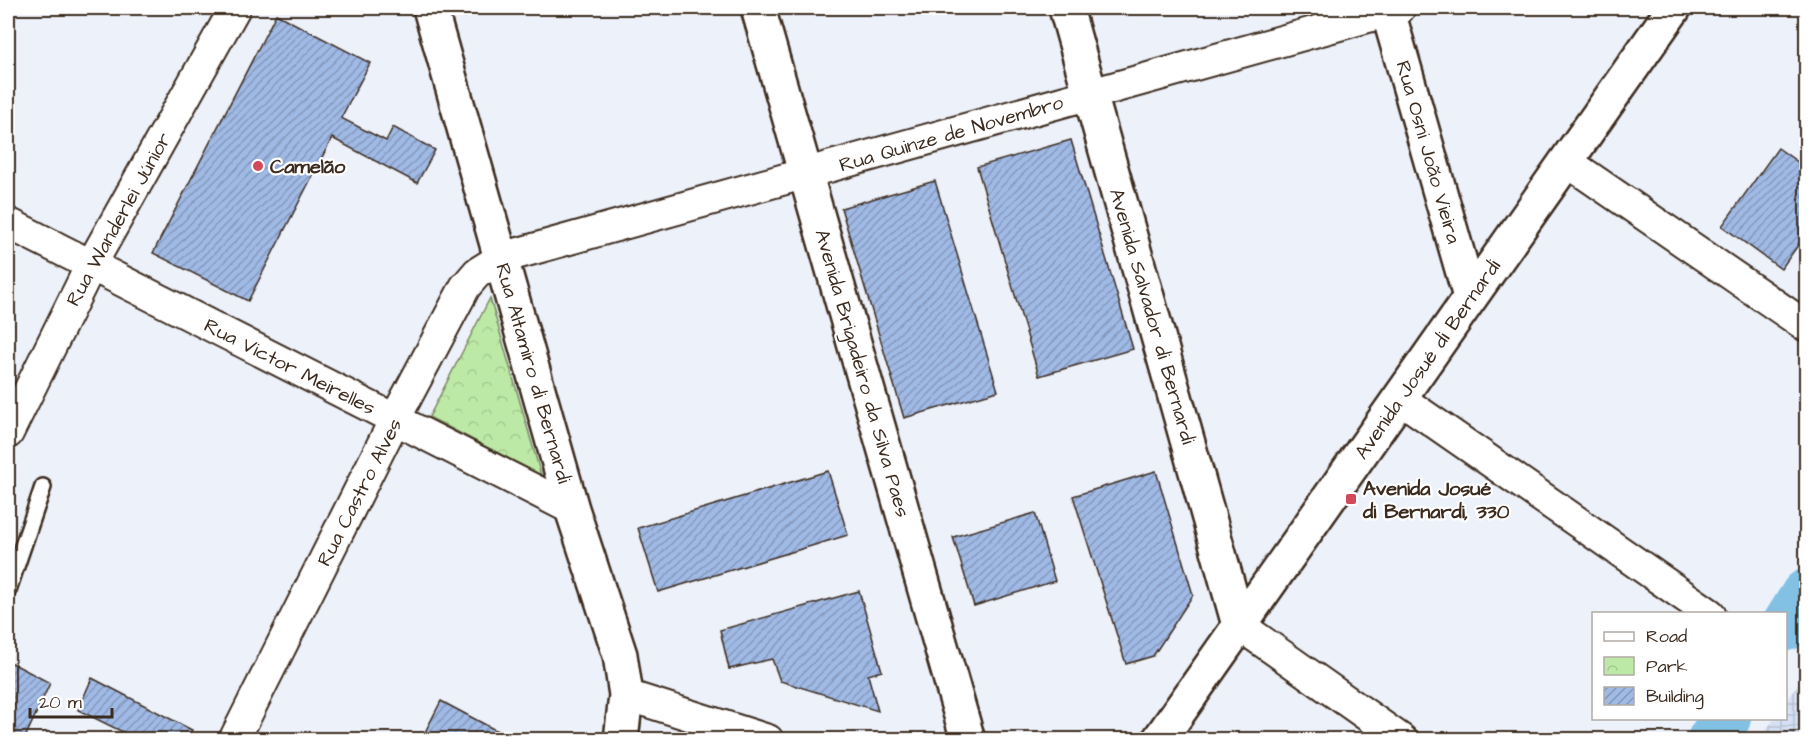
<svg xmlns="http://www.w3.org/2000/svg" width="1814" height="747" viewBox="0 0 1814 747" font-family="'Architects Daughter',sans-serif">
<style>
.industrial{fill:url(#industrial-grid)}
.park{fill:url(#park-crowns);stroke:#7c8a62;stroke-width:1.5}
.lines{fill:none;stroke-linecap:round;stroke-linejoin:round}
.river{stroke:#82c1e3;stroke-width:50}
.building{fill:url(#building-hatch);stroke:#3b2a1e;stroke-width:1.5}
.service-casing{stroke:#3b2a1e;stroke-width:20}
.minor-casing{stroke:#3b2a1e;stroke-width:34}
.tertiary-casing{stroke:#3b2a1e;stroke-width:38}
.secondary-casing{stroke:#3b2a1e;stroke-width:38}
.primary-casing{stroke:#3b2a1e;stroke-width:38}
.service{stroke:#fff;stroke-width:15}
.minor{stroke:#fff;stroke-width:30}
.tertiary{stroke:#fff;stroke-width:33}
.secondary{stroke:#fff;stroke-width:33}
.primary{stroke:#fff;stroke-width:33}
.poi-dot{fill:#d1495b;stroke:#fff;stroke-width:2}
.labels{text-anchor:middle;stroke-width:4.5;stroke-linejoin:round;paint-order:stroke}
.street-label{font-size:20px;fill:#3b2a1e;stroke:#fff}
.poi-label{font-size:20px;font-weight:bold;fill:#3b2a1e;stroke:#fff;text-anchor:start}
</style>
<defs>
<pattern id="industrial-grid" width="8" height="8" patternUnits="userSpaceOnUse" patternTransform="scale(1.5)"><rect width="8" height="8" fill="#d5e0f4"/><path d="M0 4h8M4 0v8" fill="none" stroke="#b8c0d1"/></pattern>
<pattern id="park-crowns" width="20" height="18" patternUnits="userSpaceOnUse" patternTransform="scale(1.5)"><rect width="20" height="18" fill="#bde9a6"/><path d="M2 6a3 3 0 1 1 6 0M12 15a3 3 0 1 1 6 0" fill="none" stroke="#a3c88e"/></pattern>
<pattern id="building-hatch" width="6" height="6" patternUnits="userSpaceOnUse" patternTransform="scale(1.5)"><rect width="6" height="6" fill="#a0bae6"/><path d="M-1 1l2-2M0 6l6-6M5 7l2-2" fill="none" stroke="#8497ba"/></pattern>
</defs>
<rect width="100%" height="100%" fill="#ecf1fa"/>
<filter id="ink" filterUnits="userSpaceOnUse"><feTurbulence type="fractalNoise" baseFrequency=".0167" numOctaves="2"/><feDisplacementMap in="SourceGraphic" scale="12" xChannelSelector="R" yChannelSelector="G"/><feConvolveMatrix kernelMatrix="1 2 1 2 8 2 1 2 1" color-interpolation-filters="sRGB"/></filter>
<g filter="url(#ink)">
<path class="industrial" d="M1806,672V739H1760L1774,719L1786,718V702Z"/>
<path class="park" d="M490,298L541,475L429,417Z"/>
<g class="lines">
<g class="river">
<path d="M1786,626L1806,594"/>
<path d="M1712,740L1726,718"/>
</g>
</g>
<g class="building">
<path d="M276,14L370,63L341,118L386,141L393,127L435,150L417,183L332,138L248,301L153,253Z"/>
<path d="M1071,140L1133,349L1039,376L977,167Z"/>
<path d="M1778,148L1806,168V234L1781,269L1722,226Z"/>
<path d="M935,181L998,391L904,418L841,208Z"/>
<path d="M828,471L848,535L658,592L638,528Z"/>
<path d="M1156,471L1193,595L1153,656L1126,664L1073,496Z"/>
<path d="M1035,513L1055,581L974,606L953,537Z"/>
<path d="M859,591L882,671L868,675L878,711L780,681L772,659L729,669L720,630Z"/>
<path d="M8,661L50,683L24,740H8Z"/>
<path d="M92,678L192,730L186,740H139L78,710Z"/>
<path d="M441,701L514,740H421Z"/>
</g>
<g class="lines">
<g class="service-casing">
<path id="service" d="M8,590L43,487"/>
</g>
<g class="minor-casing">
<g id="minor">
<path d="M1566,161L1806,326"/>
<path d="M8,223L572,509"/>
<path d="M1399,398L1710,614"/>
<path d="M8,433L91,265L235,8"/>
<path d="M1239,625L1402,740"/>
<path d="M626,695L768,740"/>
<path d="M234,740L395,419L465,287L477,273L501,258L1400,8"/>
</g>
</g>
<g class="tertiary-casing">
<g id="tertiary">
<path d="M758,8L968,740"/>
<path d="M1066,8L1239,625"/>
<path d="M1387,8L1470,297"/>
</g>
</g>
<g class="secondary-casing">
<path id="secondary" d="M430,8L572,509L620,655L626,695L621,740"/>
</g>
<g class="primary-casing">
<path id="primary" d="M1159,740L1674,8"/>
</g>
<use href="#service" class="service"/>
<use href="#minor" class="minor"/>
<use href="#tertiary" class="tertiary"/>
<use href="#secondary" class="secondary"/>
<use href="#primary" class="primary"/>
</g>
</g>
<g class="poi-dot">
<circle cx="258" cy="166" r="6"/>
<rect x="1345" y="493" width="12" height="12" rx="3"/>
</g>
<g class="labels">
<g class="street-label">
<text transform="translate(951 133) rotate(-16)" y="7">Rua Quinze de Novembro</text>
<text transform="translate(1429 152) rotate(74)" y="7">Rua Osni João Vieira</text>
<text transform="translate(118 219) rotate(-61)" y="7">Rua Wanderlei Júnior</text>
<text transform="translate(1153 316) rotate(74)" y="7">Avenida Salvador di Bernardi</text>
<text transform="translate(1427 359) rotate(-55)" y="7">Avenida Josué di Bernardi</text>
<text transform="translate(290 366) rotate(27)" y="7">Rua Victor Meirelles</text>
<text transform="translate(534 373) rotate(74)" y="7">Rua Altamiro di Bernardi</text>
<text transform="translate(863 373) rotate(74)" y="7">Avenida Brigadeiro da Silva Paes</text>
<text transform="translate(359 492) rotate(-63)" y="7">Rua Castro Alves</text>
</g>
<g class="poi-label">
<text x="270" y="173">Camelão</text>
<text x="1363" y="495">Avenida Josué<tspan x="1363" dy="23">di Bernardi, 330</tspan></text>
</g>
</g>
<rect width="1814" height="747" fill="none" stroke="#fff" stroke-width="30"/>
<rect x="15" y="15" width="1784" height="717" fill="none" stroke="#3b2a1e" stroke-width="2" filter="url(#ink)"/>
<rect x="1592" y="612" width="195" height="108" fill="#ffffff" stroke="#b1aaa5" stroke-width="1.5"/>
<rect x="1604" y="632" width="30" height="9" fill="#ffffff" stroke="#b1aaa5" stroke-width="1.5"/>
<text x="1646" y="642" font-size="18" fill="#3b2a1e">Road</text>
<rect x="1604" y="657" width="30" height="18" fill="url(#park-crowns)" stroke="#b1aaa5" stroke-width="1.5"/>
<text x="1646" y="672" font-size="18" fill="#3b2a1e">Park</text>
<rect x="1604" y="687" width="30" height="18" fill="url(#building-hatch)" stroke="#b1aaa5" stroke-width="1.5"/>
<text x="1646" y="702" font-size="18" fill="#3b2a1e">Building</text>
<path d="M30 708v9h82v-9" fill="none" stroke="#3b2a1e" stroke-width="3"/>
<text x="39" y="708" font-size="18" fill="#3b2a1e" stroke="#ffffff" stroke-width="4.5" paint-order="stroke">20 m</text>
</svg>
